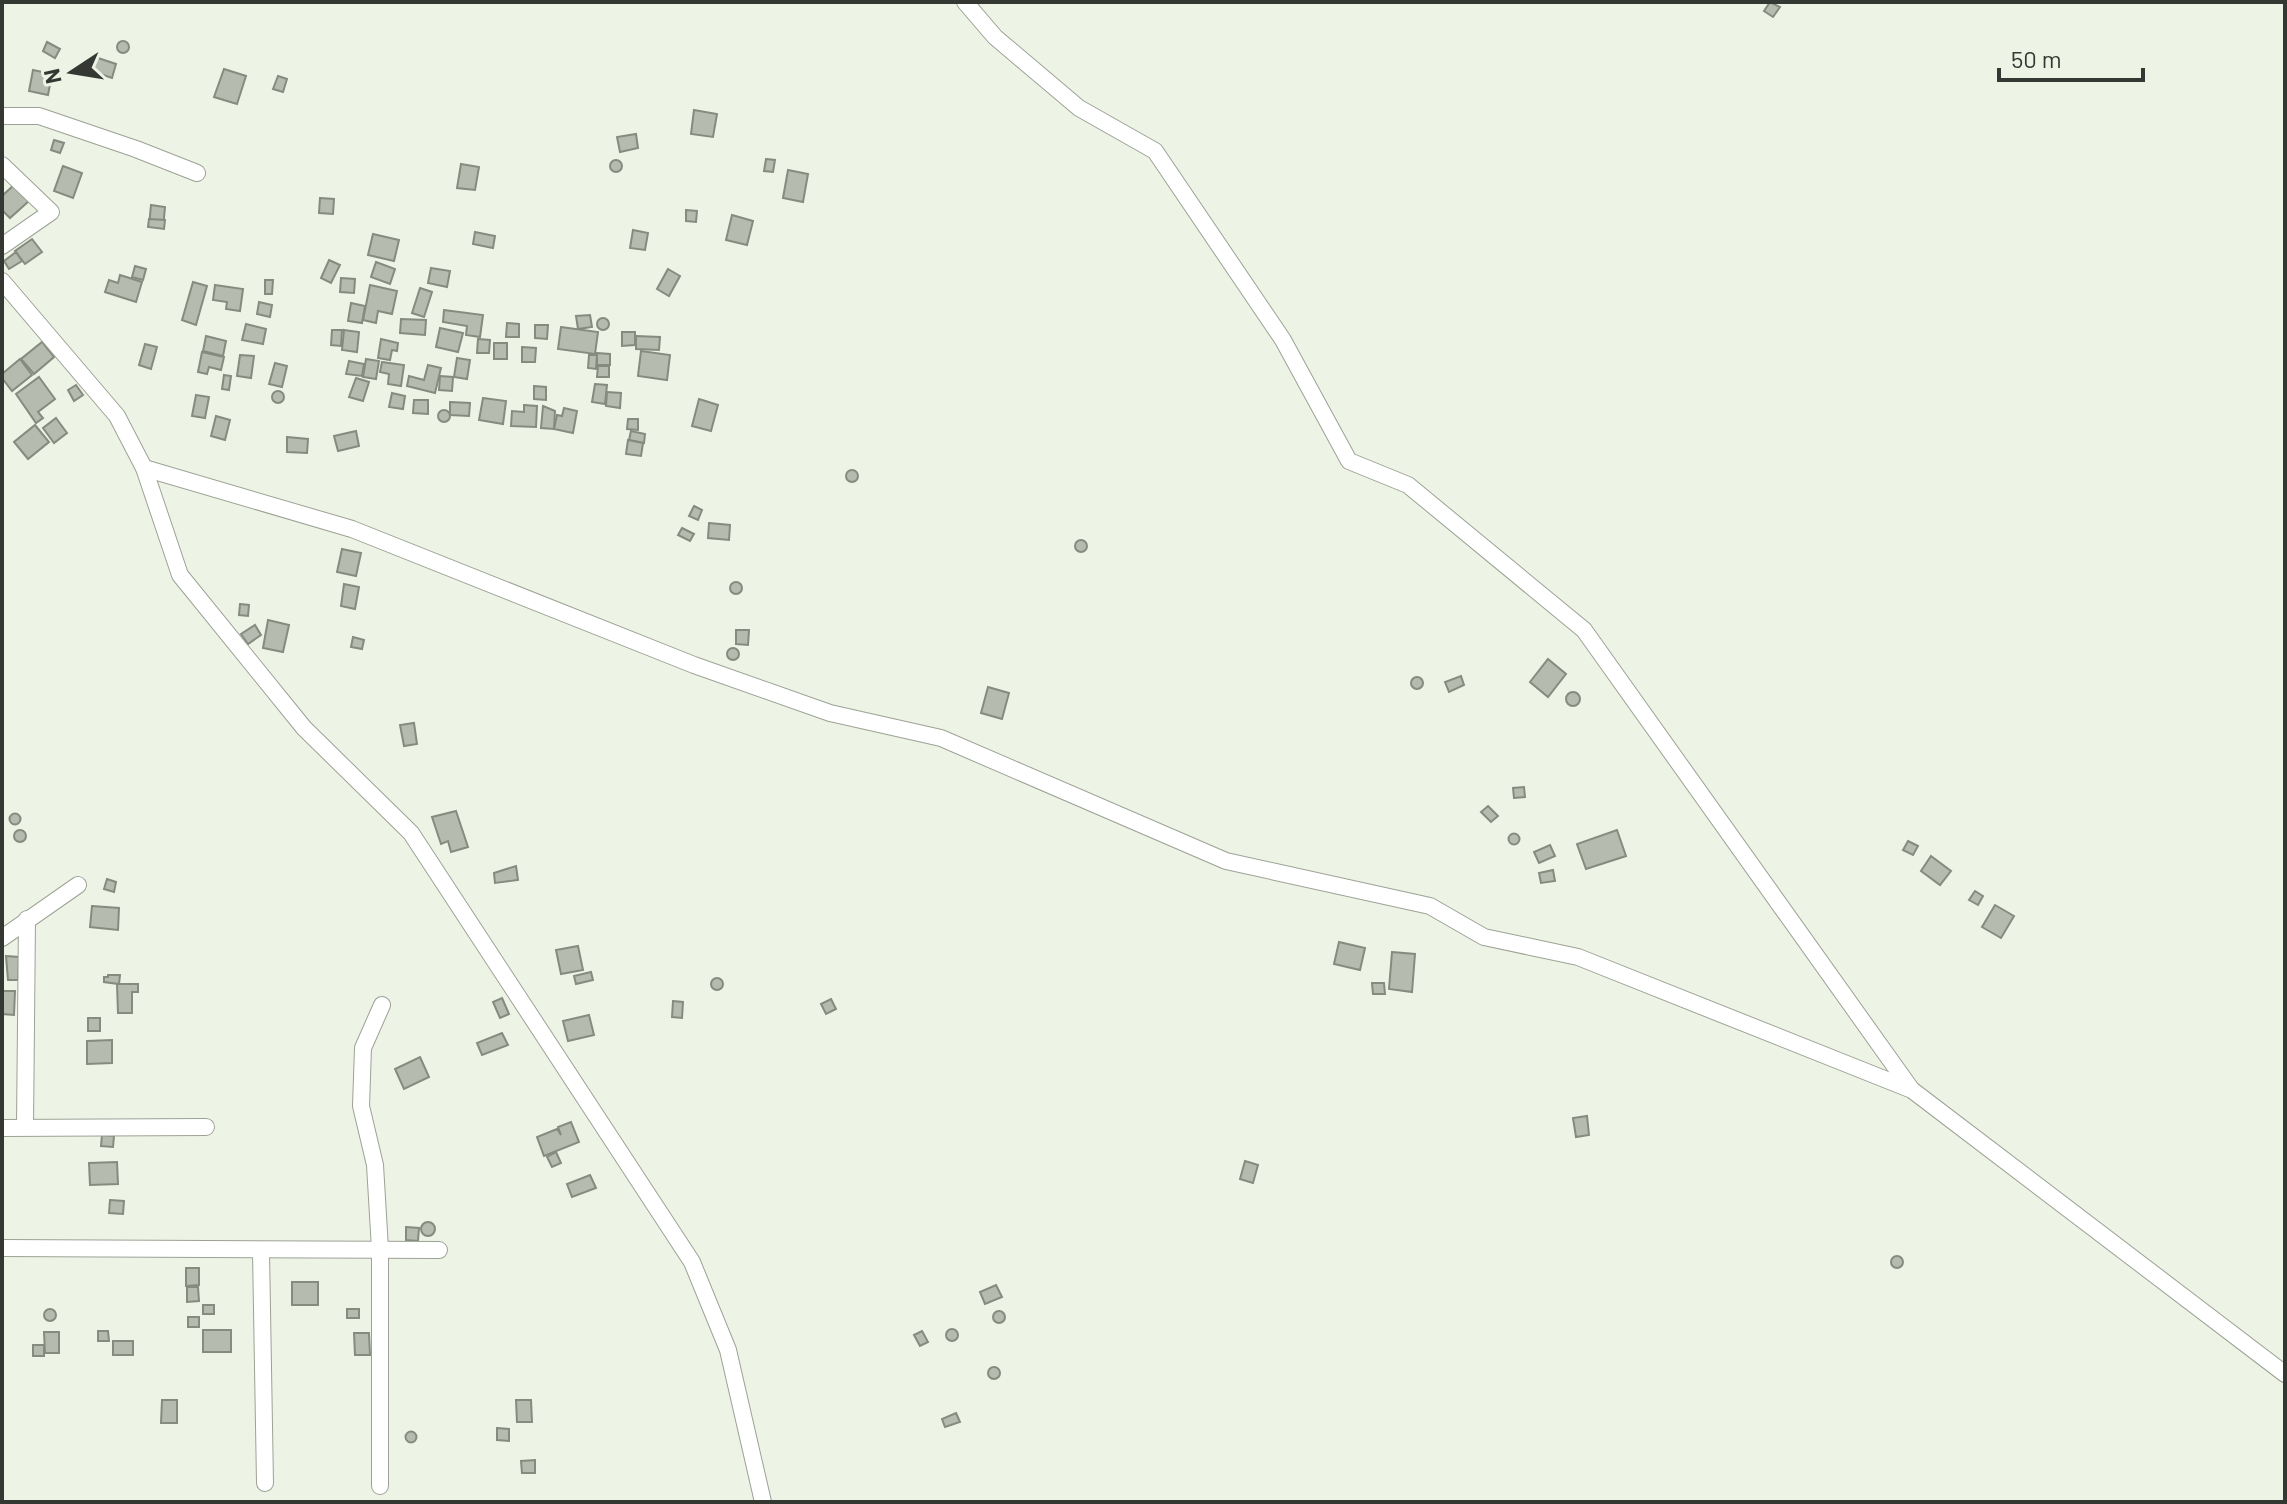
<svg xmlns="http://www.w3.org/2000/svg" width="2287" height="1504" viewBox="0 0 2287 1504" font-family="Barlow,sans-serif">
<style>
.building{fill:#b5bcaf;stroke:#858b7f;stroke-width:2}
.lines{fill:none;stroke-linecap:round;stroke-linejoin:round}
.street-casing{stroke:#9ca295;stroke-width:18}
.street{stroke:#fff;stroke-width:16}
</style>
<rect width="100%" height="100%" fill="#edf4e6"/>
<g class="building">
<path d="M1770,2L1780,7L1773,17L1764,11Z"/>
<circle cx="123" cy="47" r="6"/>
<path d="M47,42L60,49L55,58L43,51Z"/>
<path d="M95,57L116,64L112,78L91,71Z"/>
<path d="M224,69L246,76L237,104L214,97Z"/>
<path d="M33,70L52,74L48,95L29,91Z"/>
<path d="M278,76L287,79L283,92L273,89Z"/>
<path d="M694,110L717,114L713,137L691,134Z"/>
<path d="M636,134L638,148L620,152L617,137Z"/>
<path d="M54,140L64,143L60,153L51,150Z"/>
<path d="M766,159L775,160L773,172L764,171Z"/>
<circle cx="616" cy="166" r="6"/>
<path d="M461,164L479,167L475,190L457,188Z"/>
<path d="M63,166L82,173L73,198L54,191Z"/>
<path d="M788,170L808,174L803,202L783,198Z"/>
<path d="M14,185L29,201L10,218L2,210V196Z"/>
<path d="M320,198L334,199L333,214L319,213Z"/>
<path d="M151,205L165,207L163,228L149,226Z"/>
<path d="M686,210L697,211L696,222L686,221Z"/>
<path d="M732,215L753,221L747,245L726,240Z"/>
<path d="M149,219L165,220L164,229L148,227Z"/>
<path d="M633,230L648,233L645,250L630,248Z"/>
<path d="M475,232L495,236L493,248L473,244Z"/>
<path d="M373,234L399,240L394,261L368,255Z"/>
<path d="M32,239L42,252L25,264L15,251Z"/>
<path d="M16,252L22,261L9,269L4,261Z"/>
<path d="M329,260L340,265L331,283L321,278Z"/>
<path d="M376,262L395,269L390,284L371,277Z"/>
<path d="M135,266L146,269L143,280L132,277Z"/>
<path d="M431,268L450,271L447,287L428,283Z"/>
<path d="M668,269L680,276L669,296L657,289Z"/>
<path d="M120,275L142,282L136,302L105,292L109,280L118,283Z"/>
<path d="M341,278L355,279L354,293L340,292Z"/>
<path d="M265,280H273L272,294H265Z"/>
<path d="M193,282L207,286L196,325L182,320Z"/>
<path d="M215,285L243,289L240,311L226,309L227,302L213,300Z"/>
<path d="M370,285L397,291L392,314L378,311L376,323L363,320Z"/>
<path d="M420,288L432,292L424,317L412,313Z"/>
<path d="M259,302L272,305L270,317L257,314Z"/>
<path d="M351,303L365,306L362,323L348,321Z"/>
<path d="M444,310L483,315L480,337L466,335L467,326L443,322Z"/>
<path d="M590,315L592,327L578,329L576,316Z"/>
<circle cx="603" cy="324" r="6"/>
<path d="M401,319L426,320L425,335L400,333Z"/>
<path d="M507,323L519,324V337H506Z"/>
<path d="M246,324L266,329L263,344L242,340Z"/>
<path d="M535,325H548L547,339L535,338Z"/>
<path d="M561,327L598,332L595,354L558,349Z"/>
<path d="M440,328L463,333L458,352L436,347Z"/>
<path d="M332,330H342L341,346L331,345Z"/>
<path d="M344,330L359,332L357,352L342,350Z"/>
<path d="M622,332H635V345L622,346Z"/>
<path d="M206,336L226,341L223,356L203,351Z"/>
<path d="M636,336L660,337L659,350L636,349Z"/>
<path d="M381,339L398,343L397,351L392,350L390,360L378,358Z"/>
<path d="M478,339L490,340L489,353H477Z"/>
<path d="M42,342L54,357L34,374L21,359Z"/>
<rect x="494" y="343" width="13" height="16"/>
<path d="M145,344L157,347L151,369L139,365Z"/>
<path d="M522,347L536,348L535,362H522Z"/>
<path d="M641,351L670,355L667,380L638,376Z"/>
<path d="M202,352L224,357L221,370L209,367L207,374L198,372Z"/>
<path d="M597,353L610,354V365H597Z"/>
<path d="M240,355L254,356L251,378L237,376Z"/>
<path d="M589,355H597L596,369L588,368Z"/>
<path d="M457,358L470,360L467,379L454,377Z"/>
<path d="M20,359L32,375L12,391L2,378V374Z"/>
<path d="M366,359L379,361L376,379L363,377Z"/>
<path d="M349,361L364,364L362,376L346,374Z"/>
<path d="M382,362L404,365L401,386L388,384L389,374L380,372Z"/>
<path d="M275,363L287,366L282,387L269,384Z"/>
<path d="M428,365L441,368L435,393L407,386L409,376L424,380Z"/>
<path d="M598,366H609V377H597Z"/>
<path d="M224,375L231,376L229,390L222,389Z"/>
<path d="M440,376L453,377L452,391L439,390Z"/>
<path d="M39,377L55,399L38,412L43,418L36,423L16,394Z"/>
<path d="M356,378L369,382L363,401L349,397Z"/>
<path d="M595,384L607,385L605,404L592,402Z"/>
<path d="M76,385L83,395L74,401L68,390Z"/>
<path d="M534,386L546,387V400L534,399Z"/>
<circle cx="278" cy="397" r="6"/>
<path d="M607,392L621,393L620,408L606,406Z"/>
<path d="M392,393L405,396L403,409L389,407Z"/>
<path d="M196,395L209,397L205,418L192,416Z"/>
<path d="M483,398L506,401L503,424L479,420Z"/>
<path d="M699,399L718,405L711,431L692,426Z"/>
<path d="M414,400H428V414L413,413Z"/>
<path d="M450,402L470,403L469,416L450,415Z"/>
<path d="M524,405L537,406L536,427L511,426L512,411L524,412Z"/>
<path d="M543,406L555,411L554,429L541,428Z"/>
<path d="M564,408L577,411L573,433L554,429L557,415L562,416Z"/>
<circle cx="444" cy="416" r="6"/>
<path d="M216,416L230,420L225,440L211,436Z"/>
<path d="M56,418L67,433L54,443L43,428Z"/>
<path d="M628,419H638V430L627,429Z"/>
<path d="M35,425L49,442L28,459L14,442Z"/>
<path d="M356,431L359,446L338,451L334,436Z"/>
<path d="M631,431L645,434L644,443L629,440Z"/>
<path d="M287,437L308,439L307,453L287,452Z"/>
<path d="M628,440L643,443L641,456L626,454Z"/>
<circle cx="852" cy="476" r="6"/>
<path d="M694,506L702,510L698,520L689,516Z"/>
<path d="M709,523L730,525L729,540L708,538Z"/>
<path d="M682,528L694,534L690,541L678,535Z"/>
<circle cx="1081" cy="546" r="6"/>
<path d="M342,549L361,553L356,576L337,572Z"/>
<circle cx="736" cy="588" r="6"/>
<path d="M344,584L359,587L355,609L341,606Z"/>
<path d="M240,604L249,605L248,616L239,615Z"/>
<path d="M268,620L289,625L283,652L263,648Z"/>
<path d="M255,625L261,635L248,644L241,634Z"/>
<path d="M736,630H749L748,645L736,644Z"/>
<path d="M353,637L364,640L362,649L351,647Z"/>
<circle cx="733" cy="654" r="6"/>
<path d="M1548,659L1566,674L1548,697L1530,682Z"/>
<path d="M1461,676L1464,685L1449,692L1445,682Z"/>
<circle cx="1417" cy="683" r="6"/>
<path d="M988,687L1009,693L1002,719L981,713Z"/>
<circle cx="1573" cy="699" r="7"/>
<path d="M414,723L417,744L404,746L400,725Z"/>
<path d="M1524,787L1525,797L1514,798L1513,788Z"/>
<path d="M1488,806L1498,816L1491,822L1481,812Z"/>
<path d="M456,811L468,847L451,852L448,841L441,844L432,817Z"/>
<circle cx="15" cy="819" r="5.5"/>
<path d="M1617,830L1626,856L1586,869L1577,844Z"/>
<circle cx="20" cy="836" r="6"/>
<circle cx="1514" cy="839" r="5.5"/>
<path d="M1908,841L1918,846L1913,855L1903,850Z"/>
<path d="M1550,845L1555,856L1539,863L1534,852Z"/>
<path d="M1931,856L1951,871L1940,885L1921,871Z"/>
<path d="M516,866L518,880L495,883L494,873Z"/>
<path d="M1553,870L1555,881L1541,883L1539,873Z"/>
<path d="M107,879L116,882L114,892L104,889Z"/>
<path d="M1975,891L1983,896L1978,905L1969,900Z"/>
<path d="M1995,905L2014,916L2001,938L1982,927Z"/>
<path d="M92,906L119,908L118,930L90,927Z"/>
<path d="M1339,942L1365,948L1360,970L1334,964Z"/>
<path d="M578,946L583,970L561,974L556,950Z"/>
<path d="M1392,952L1415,954L1412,992L1389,989Z"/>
<path d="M6,956L19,957L18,980H8Z"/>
<path d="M591,972L593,980L576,984L574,976Z"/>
<path d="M108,975H120L119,984L104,982V977H108Z"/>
<circle cx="717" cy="984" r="6"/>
<path d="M1372,983H1384L1385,994H1373Z"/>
<path d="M117,984H138V992H132V1013H118Z"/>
<path d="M2,991H15L14,1015L2,1014Z"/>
<path d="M502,998L509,1014L500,1018L493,1002Z"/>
<path d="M831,999L836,1009L826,1014L821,1004Z"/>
<path d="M673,1001L683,1002L682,1018L672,1017Z"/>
<path d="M589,1015L594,1035L568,1041L563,1021Z"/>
<rect x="88" y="1018" width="12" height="13"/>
<path d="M502,1033L508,1045L482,1055L477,1043Z"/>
<path d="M112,1040V1063L87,1064V1041Z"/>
<path d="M420,1057L429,1077L404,1089L395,1069Z"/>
<path d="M1587,1116L1589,1135L1576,1137L1573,1118Z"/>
<path d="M571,1122L579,1142L544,1156L537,1137L557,1129L561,1135L558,1127Z"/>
<path d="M102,1135L114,1136L113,1147L101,1146Z"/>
<path d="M556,1152L561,1163L552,1167L547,1157Z"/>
<path d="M1245,1161L1258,1165L1253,1183L1240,1179Z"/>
<path d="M117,1162L118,1184L90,1185L89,1163Z"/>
<path d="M590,1175L596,1188L572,1197L567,1184Z"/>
<path d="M110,1200L124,1201L123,1214L109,1213Z"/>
<circle cx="428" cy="1229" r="7"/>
<path d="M406,1227L419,1228L418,1241L406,1240Z"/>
<circle cx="1897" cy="1262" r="6"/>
<path d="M186,1268H199V1285L186,1286Z"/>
<rect x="292" y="1282" width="26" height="23"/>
<path d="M996,1285L1002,1297L985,1304L980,1292Z"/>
<path d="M187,1287H198L199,1301L187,1302Z"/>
<rect x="203" y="1305" width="11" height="9"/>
<rect x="347" y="1309" width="12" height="9"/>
<circle cx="50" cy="1315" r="6"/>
<circle cx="999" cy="1317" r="6"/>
<rect x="188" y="1317" width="11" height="10"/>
<circle cx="952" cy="1335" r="6"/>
<rect x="203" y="1330" width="28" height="22"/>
<path d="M98,1331H108L109,1341H98Z"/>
<path d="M922,1331L928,1342L920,1346L914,1335Z"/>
<path d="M44,1332H59V1353H45Z"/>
<path d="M354,1333H369L370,1355H355Z"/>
<rect x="113" y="1341" width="20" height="14"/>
<rect x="33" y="1345" width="11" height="11"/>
<circle cx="994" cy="1373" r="6"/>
<path d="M162,1400H177V1423H161Z"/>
<path d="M516,1400H531L532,1422H517Z"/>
<path d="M956,1413L960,1422L945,1427L942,1419Z"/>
<path d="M497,1428L509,1429V1441L497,1440Z"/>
<circle cx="411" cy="1437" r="5.5"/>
<path d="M535,1460V1473H522L521,1461Z"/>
</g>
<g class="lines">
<g class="street-casing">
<g id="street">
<path d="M965,2L995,37L1079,108L1155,151L1283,340L1349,461L1408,485L1584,630L1911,1089"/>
<path d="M2,116H39L136,149L197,173"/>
<path d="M2,165L51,212L2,246"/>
<path d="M2,281L117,416L144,468L180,575L304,728L411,833L692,1262L728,1350L763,1502"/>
<path d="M144,468L352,529L694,665L830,713L941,738L1226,861L1430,906L1484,937L1578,957L1912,1090L2285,1374"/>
<path d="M2,938L78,885"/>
<path d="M25,1127L27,919"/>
<path d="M2,1128L206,1127"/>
<path d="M2,1248L439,1250"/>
<path d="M261,1252L265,1483"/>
<path d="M380,1486V1249L375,1165L361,1106L363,1048L382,1005"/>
</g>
</g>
<use href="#street" class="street"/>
</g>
<rect width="2287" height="1504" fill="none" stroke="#353832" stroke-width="8"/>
<g transform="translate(72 72) rotate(258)" stroke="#edf4e6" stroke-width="6" paint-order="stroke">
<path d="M0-6L14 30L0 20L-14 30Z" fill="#353832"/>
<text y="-12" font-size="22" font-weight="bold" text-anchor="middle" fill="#353832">N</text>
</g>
<path d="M1999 68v12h144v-12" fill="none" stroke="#353832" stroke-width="4"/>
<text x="2011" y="68" font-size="24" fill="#353832" stroke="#edf4e6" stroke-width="6" paint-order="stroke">50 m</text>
</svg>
